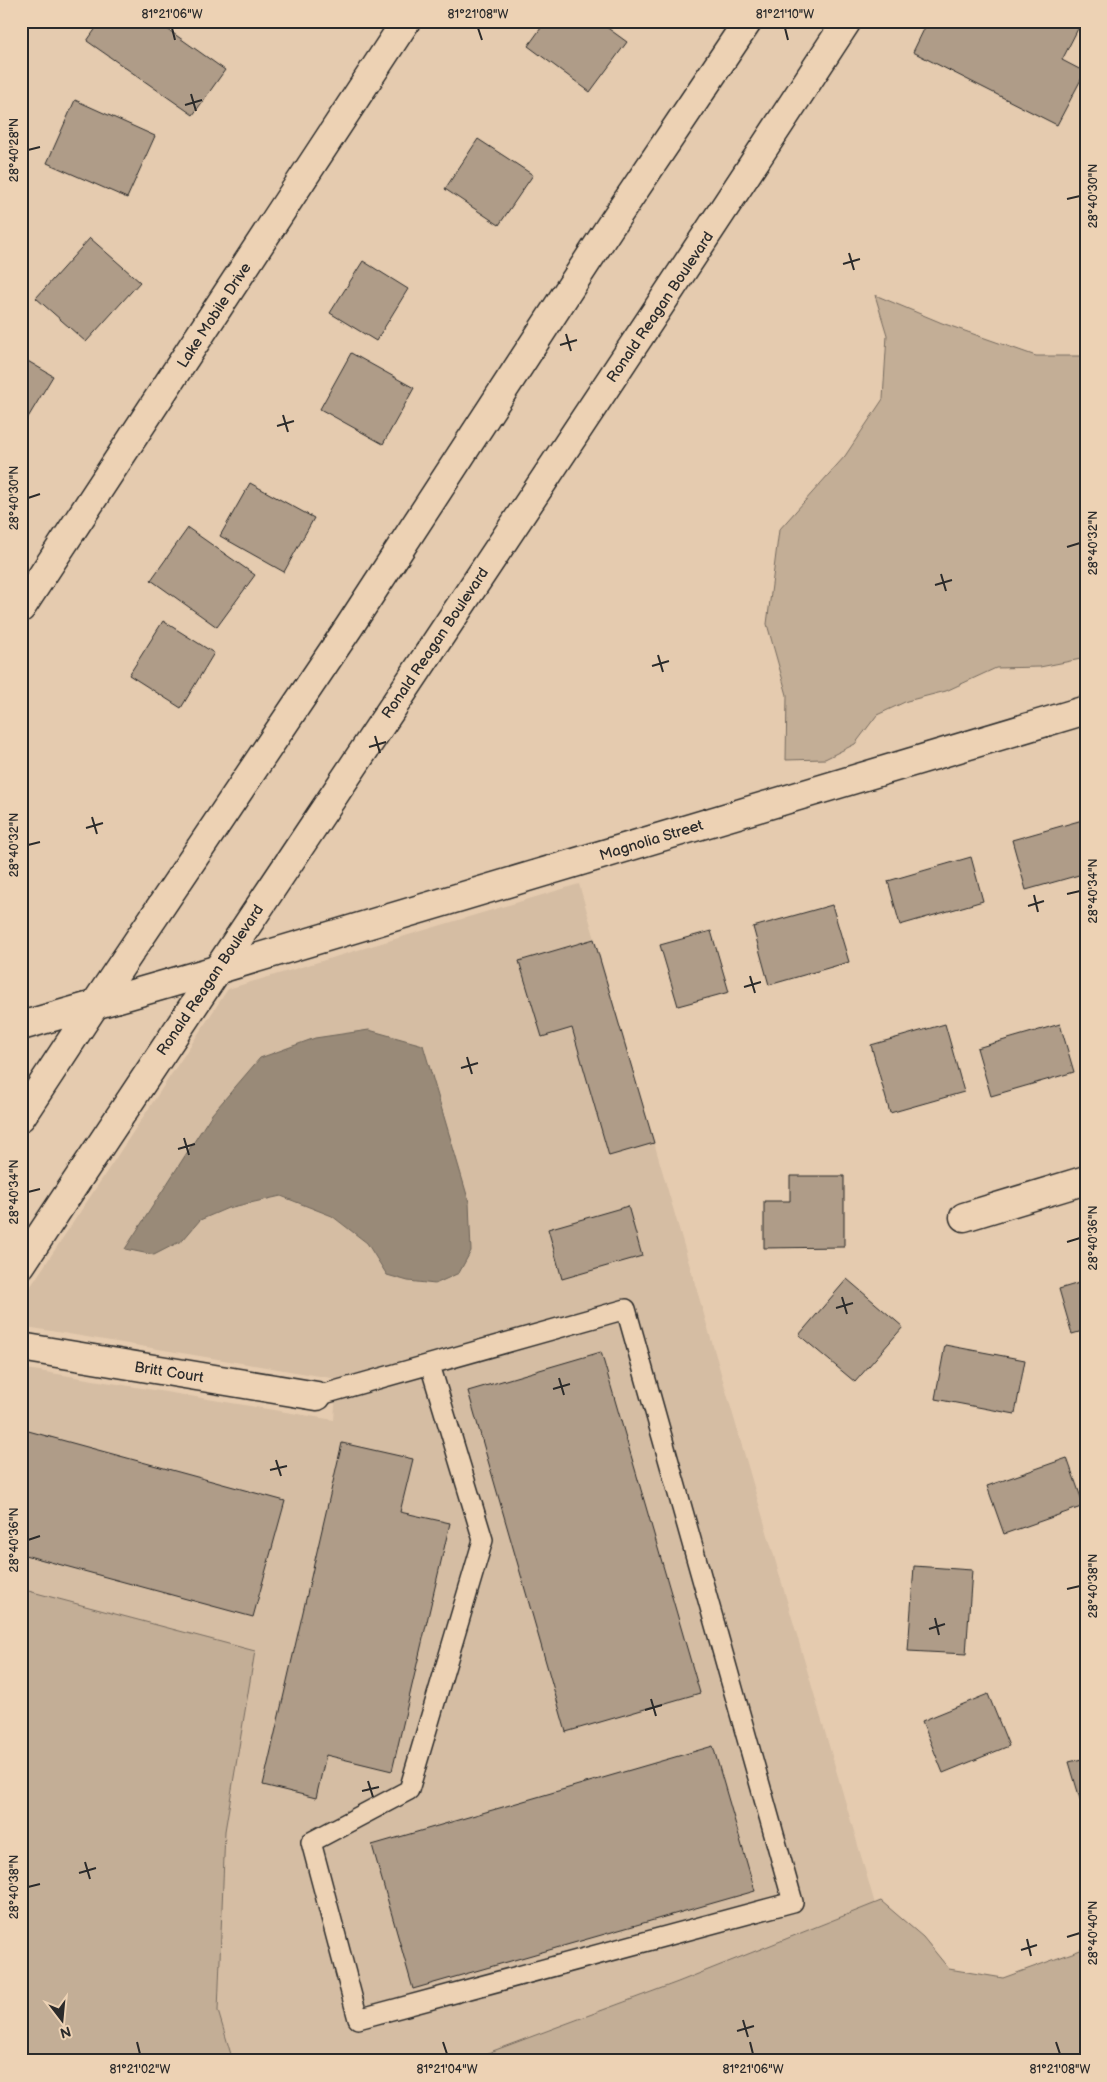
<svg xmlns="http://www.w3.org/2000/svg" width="1107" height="2082" viewBox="0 0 1107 2082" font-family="'Balsamiq Sans',sans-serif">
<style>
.built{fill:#d5bda3;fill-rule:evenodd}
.green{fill:#c3ae96;stroke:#776c60}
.water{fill:#998a78;stroke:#6d6459}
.building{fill:#af9c88;stroke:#2b2b2b}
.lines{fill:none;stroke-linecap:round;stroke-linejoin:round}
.service-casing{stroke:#2b2b2b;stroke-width:22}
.minor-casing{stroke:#2b2b2b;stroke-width:31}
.tertiary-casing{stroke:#2b2b2b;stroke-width:31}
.secondary-casing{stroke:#2b2b2b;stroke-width:31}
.service{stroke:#edd2b4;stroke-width:19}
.minor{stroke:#edd2b4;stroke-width:28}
.tertiary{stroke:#edd2b4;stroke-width:28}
.secondary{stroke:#edd2b4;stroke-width:28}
.ticks{fill:none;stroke:#2b2b2b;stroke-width:2}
.labels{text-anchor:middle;stroke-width:4;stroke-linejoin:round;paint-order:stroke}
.street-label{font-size:15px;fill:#2b2b2b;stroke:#edd2b4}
.neatline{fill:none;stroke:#2b2b2b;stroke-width:2}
.ticks-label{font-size:12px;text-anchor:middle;fill:#2b2b2b}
</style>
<rect width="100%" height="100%" fill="#e5cbaf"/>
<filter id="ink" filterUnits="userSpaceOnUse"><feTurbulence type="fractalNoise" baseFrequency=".02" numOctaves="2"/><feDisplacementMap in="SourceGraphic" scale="10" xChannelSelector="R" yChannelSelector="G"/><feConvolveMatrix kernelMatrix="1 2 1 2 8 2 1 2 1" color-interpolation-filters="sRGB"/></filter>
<g filter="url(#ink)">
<path class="built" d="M579,884L875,1904L678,1982L466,2061H233L218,2011L225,1831L255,1651L21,1589V1368L334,1420L337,1379L21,1326V1301L228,989ZM423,1045L387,1275L367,1243L332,1216L281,1196L228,1208L200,1220Z"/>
<g class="green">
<path d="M875,295L942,323L1036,356H1086V658L1040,667L996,668L946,691L907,701L877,715L855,744L825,759L786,760L787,695L767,624L779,530L845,456L883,399L887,335Z"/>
<path d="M21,1589L255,1651L225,1831L218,2011L233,2061H21Z"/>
<path d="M881,1901L923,1937L949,1969L1003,1978L1086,1948V2061H466L678,1982Z"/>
</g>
<path class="water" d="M369,1030L423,1045L469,1202L471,1251L459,1273L435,1284L408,1281L387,1275L367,1243L332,1216L281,1196L228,1208L200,1220L183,1240L154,1255L125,1249L212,1114L260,1058L315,1038Z"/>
<g class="building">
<path d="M101,21H156L225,70L193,115L87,41Z"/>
<path d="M546,21H598L627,42L590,92L528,46Z"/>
<path d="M928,21H1082L1062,60L1085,72L1057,125L913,52Z"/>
<path d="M75,100L155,136L127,198L47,163Z"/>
<path d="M478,139L533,175L499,225L445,189Z"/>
<path d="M90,238L140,282L86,342L36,298Z"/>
<path d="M363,261L408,289L376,341L330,313Z"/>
<path d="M351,353L414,388L383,444L320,409Z"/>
<path d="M21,357L53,376L21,429Z"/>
<path d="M250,483L314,518L284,572L220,536Z"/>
<path d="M188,528L255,575L217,627L151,580Z"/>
<path d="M163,621L214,653L181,708L129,675Z"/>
<path d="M1086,819V873L1026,890L1012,840Z"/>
<path d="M971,857L983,901L900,925L888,881Z"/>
<path d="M832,905L849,962L769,985L753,927Z"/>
<path d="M711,931L729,992L678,1006L660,945Z"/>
<path d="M594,939L654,1143L609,1156L572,1028L542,1037L519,961Z"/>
<path d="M945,1024L964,1092L890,1113L871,1045Z"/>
<path d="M1060,1024L1074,1072L991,1096L977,1048Z"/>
<path d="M790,1176H844V1247L764,1248V1201H790Z"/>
<path d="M628,1206L642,1256L562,1279L548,1229Z"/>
<path d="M847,1279L903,1327L855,1382L799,1335Z"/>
<path d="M1086,1281V1330L1072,1334L1059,1289Z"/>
<path d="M945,1345L1025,1360L1015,1414L935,1399Z"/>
<path d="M601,1352L700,1693L566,1732L468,1391Z"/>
<path d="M21,1429L285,1501L253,1617L21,1554Z"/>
<path d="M342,1443L413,1459L400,1512L450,1523L392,1771L326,1755L316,1798L263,1785Z"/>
<path d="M1067,1458L1084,1506L1004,1534L987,1486Z"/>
<path d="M914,1566L972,1570L966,1654L908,1651Z"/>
<path d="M988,1694L1009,1746L943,1773L922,1721Z"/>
<path d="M713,1746L755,1891L413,1989L372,1845Z"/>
<path d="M1086,1758V1819L1069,1762Z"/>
</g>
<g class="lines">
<g class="service-casing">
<path id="service" d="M317,1396L626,1309L793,1902L358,2019L311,1842L409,1790L483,1540L430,1365"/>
</g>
<g class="minor-casing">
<g id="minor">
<path d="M21,608L406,21"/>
<path d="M964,1217L1086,1180"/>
<path d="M21,1347L317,1396"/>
</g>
</g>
<g class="tertiary-casing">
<path id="tertiary" d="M21,1026L216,970L1086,710"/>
</g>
<g class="secondary-casing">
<g id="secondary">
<path d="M21,1117L96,1003L349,627L609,228L748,21"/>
<path d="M21,1265C296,850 575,438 847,21"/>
</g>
</g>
<use href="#service" class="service"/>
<use href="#minor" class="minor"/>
<use href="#tertiary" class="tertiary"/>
<use href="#secondary" class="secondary"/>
</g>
</g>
<path class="ticks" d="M172,28L175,40M478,28L482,40M785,28L788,40M191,94L196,111M185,105L202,100M28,150L40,147M1067,199L1080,196M849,253L854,270M843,264L860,259M566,334L571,351M560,345L577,340M283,415L288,432M277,426L294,421M28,498L40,494M1067,547L1080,543M941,574L946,591M935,585L952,580M658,655L663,672M652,666L669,661M375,736L380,753M369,747L386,742M92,817L97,834M86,828L103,823M28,845L40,842M1067,894L1080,891M1034,895L1038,912M1028,906L1044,901M750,976L755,993M744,987L761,982M467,1057L472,1074M461,1068L478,1063M184,1138L189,1155M178,1149L195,1144M28,1192L40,1189M1067,1242L1080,1238M842,1297L847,1314M836,1308L853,1303M559,1378L564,1395M553,1389L570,1384M276,1460L281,1476M270,1470L287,1466M28,1540L40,1536M1067,1589L1080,1586M935,1618L939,1635M929,1629L945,1624M651,1699L656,1716M645,1710L662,1705M368,1781L373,1797M362,1791L379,1787M85,1862L90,1879M79,1873L96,1868M28,1887L40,1884M1067,1937L1080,1933M1027,1939L1031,1956M1021,1950L1037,1945M743,2020L748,2037M737,2031L754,2026M137,2042L140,2054M443,2042L447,2054M750,2042L753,2054M1056,2042L1060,2054"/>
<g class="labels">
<g class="street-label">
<text transform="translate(660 307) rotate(-56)" y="5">Ronald Reagan Boulevard</text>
<text transform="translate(214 315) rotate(-57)" y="5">Lake Mobile Drive</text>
<text transform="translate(435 643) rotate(-56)" y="5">Ronald Reagan Boulevard</text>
<text transform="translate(651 840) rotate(-17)" y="5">Magnolia Street</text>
<text transform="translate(210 980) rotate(-56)" y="5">Ronald Reagan Boulevard</text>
<text transform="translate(169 1372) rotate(9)" y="5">Britt Court</text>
</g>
</g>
<rect width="1107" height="2082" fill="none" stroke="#edd2b4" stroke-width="55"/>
<g transform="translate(62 2020) rotate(164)" stroke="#edd2b4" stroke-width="4" paint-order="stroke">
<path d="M0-4L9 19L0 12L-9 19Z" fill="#2b2b2b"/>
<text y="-8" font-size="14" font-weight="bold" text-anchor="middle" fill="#2b2b2b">N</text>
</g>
<rect x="28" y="28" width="1052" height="2026" class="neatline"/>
<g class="ticks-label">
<text x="172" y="18">81°21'06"W</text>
<text x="478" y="18">81°21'08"W</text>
<text x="785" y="18">81°21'10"W</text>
<text transform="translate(14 150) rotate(-90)" y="4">28°40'28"N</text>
<text transform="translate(1093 196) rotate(-90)" y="4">28°40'30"N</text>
<text transform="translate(14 498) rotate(-90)" y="4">28°40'30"N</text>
<text transform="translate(1093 543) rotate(-90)" y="4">28°40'32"N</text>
<text transform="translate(14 845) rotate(-90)" y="4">28°40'32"N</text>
<text transform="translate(1093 891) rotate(-90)" y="4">28°40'34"N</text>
<text transform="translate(14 1192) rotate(-90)" y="4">28°40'34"N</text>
<text transform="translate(1093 1238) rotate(-90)" y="4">28°40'36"N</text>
<text transform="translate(14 1540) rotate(-90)" y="4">28°40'36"N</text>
<text transform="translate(1093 1586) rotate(-90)" y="4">28°40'38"N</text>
<text transform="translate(14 1887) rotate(-90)" y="4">28°40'38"N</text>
<text transform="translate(1093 1933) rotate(-90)" y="4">28°40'40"N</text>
<text x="140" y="2073">81°21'02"W</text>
<text x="447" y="2073">81°21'04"W</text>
<text x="753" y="2073">81°21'06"W</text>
<text x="1060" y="2073">81°21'08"W</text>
</g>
</svg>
